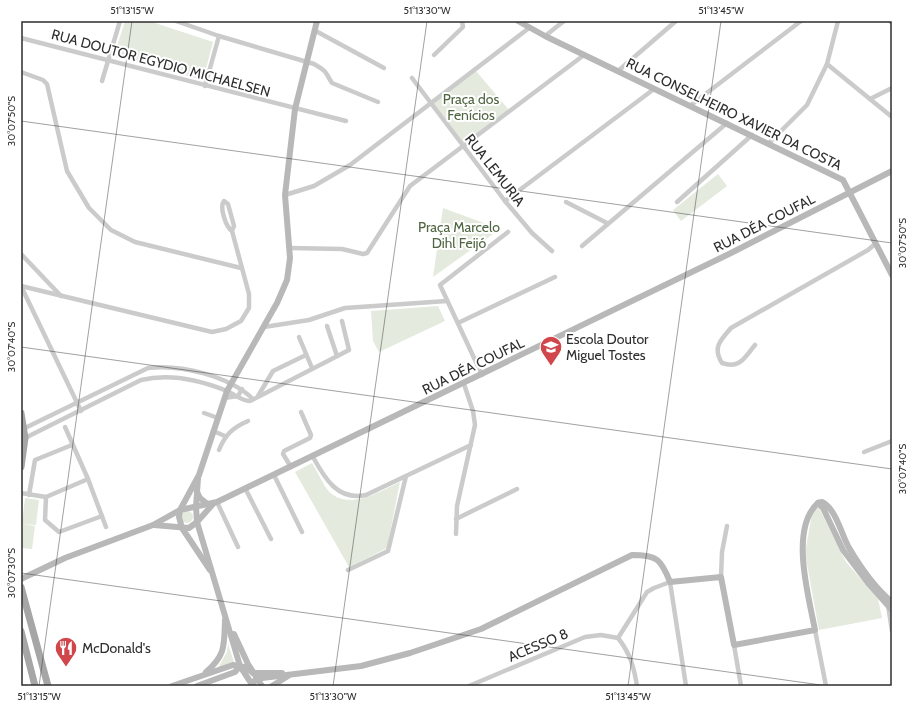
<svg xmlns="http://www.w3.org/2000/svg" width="913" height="707" viewBox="0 0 913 707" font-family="Cabin,sans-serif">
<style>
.green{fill:#e4eade}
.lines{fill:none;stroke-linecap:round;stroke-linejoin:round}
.street{stroke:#cbcbcb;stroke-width:4.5}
.secondary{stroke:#b8b8b8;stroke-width:6}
.primary{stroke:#a6a6a6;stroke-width:7}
.ticks{fill:none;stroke:#2e2e2e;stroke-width:1;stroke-opacity:0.45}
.labels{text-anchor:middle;stroke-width:4;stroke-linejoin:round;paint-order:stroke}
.street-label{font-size:14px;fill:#2e2e2e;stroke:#fff}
.park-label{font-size:14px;fill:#506541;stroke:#fff}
.poi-label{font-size:14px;fill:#2e2e2e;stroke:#fff;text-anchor:start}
.neatline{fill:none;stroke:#2e2e2e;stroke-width:1.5}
.ticks-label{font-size:10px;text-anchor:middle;fill:#2e2e2e}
</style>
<rect width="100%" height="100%" fill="#fff"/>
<g class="green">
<path d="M125,21H149L213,42L203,80L114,56Z"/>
<path d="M476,71L509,110L463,144L433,104Z"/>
<path d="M718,174L727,186L681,221L673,210Z"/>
<path d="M443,208L500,229L433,277Z"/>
<path d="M438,306L445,321L379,352L373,341L371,311Z"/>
<path d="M312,463C317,471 321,480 326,488C345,513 379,492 400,482L387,548L349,567L295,472Z"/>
<path d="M25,498L39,500L36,525L22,524Z"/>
<path d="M813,508H819L846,562L878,599L882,618L819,630L805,553Z"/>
<circle cx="187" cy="517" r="6"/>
<path d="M23,524L35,526L32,549L21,548Z"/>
<path d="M228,644L234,662L218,668L227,652Z"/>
</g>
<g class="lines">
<g class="street">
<path d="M176,21L219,36L314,64C329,73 324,71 332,83L378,102"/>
<path d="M314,30L384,68"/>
<path d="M545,36L564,21"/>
<path d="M21,38L346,121"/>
<path d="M434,55L463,27L462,21"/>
<path d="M827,64L892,117"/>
<path d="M618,71L676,21"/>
<path d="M21,72L43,80L47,84L67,171L89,208L111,230L135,242L241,268"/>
<path d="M412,78L505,201L532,233L552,251"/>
<path d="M102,81L120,21"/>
<path d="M205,86L219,36"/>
<path d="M870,99L892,88"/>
<path d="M691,105L801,21"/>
<path d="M769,143L807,105L827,64L838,21"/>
<path d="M285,195L314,186L350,165L529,28"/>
<path d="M505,201L654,89"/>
<path d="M566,202L607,223"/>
<path d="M677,202L752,135"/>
<path d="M582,246L727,123"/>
<path d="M290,248L342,249L363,254L367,253L410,186L584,55"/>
<path d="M21,254L61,296"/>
<path d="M21,286L212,332L226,329L241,321L249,308V294L232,231L234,226L228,204L224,201C219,207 226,227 232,231"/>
<path d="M21,286L81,411"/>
<path d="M458,323L555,277"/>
<path d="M327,326L337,356"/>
<path d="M264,327L309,320L345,308L447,301"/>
<path d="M299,337L312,368"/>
<path d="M755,345C744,358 740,369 722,363C712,347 721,340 731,328L868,250L875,244"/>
<path d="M482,375L440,285L508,232"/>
<path d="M258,396L273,371L306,355"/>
<path d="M224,398L238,396L242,389"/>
<path d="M204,413L218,418"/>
<path d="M65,427L88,479"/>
<path d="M25,428L148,368C181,364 229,376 253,399"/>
<path d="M213,431L225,436"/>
<path d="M25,438L141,380C170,373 200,380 227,391C234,394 242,401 250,401L349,350L342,321"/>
<path d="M219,450C225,435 232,428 248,421"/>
<path d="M864,452L892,441"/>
<path d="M313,457C325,479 338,501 366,495L471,445"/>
<path d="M291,467L283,454L284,451L310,438L311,435L301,412"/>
<path d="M274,475L302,532"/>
<path d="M245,488L271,539"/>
<path d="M21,493L46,497L88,479L106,527"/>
<path d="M29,495L35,460L72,445"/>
<path d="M46,497L45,520L59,532L102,516"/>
<path d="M217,502L238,547"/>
<path d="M456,519L517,489"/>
<path d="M456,534L457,506L475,425L473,411L464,384"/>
<path d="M348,570L388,551L406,476"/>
<path d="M721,577L722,552L727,526"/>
<path d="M888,605L892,631"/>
<path d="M815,630L826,686"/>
<path d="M618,638L647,592L654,588L670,582L686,686"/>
<path d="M618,638C630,653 634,667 637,686"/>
<path d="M734,645L741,686"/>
<path d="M469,686L585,637L601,635L618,638"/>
</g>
<g class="secondary">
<path d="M518,21L545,36L843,180L892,275"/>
<path d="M891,21L892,22"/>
<path d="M198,478L196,507L197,522L240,666L253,686"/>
<path d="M197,492L200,498L209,505"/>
<path d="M818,503L823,508L843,550L868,583L892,610"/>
<path d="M818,503L822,502C836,509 841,533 848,546C859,565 875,588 892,602"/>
<path d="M154,525L189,528L197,522L213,504"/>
<path d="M210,570L182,528L179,517L180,510L199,475L227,391L277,303L287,280L290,258L285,195L295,109L317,21"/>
<path d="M21,579L65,558L153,525L180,510L217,502L731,253L892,171"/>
<path d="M234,634L248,664L262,686"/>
<path d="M206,672C226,655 224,645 225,620"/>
<path d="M253,673H282"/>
<path d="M253,685L254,681L262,678L361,666L410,653L481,629L632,555C657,555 661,559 670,582L721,577L734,645L815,630C809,597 789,529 818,503"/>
<path d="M172,686L233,665L244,667L252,672"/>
<path d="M197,686L235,672L240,666"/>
<path d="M272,686L288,676"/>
</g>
<g class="primary">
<path d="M21,413L25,438L21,467"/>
<path d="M21,587L48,686"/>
<path d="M21,631L35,686"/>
</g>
</g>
<path class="ticks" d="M21,121L892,243M21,347L892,469M21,573L828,686M39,686L132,21M333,686L427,21M628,686L721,21"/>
<defs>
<g id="school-pin" transform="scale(1.15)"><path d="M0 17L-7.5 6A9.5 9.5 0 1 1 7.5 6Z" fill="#d0464b" stroke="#fff"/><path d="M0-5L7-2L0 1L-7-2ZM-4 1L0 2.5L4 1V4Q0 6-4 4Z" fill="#fff"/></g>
<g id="restaurant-pin" transform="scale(1.15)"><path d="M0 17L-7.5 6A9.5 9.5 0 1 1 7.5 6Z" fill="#d0464b" stroke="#fff"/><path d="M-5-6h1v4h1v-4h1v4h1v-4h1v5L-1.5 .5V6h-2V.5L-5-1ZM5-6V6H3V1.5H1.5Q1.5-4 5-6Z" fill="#fff"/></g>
</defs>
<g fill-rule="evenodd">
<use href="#school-pin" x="551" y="347"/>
<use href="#restaurant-pin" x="66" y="648"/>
</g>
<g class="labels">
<g class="street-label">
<text transform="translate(161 63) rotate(15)" y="5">RUA DOUTOR EGYDIO MICHAELSEN</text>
<text transform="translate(734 114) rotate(26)" y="5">RUA CONSELHEIRO XAVIER DA COSTA</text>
<text transform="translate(495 170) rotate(52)" y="5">RUA LEMURIA</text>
<text transform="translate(764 223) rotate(-27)" y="5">RUA DÉA COUFAL</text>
<text transform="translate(473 366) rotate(-26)" y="5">RUA DÉA COUFAL</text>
<text transform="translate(538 645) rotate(-23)" y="5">ACESSO 8</text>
</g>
<g class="park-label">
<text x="471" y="104">Praça dos<tspan x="471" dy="16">Fenícios</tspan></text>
<text x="459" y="232">Praça Marcelo<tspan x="459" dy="16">Dihl Feijó</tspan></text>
</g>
<g class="poi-label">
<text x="566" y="344">Escola Doutor<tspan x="566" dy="16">Miguel Tostes</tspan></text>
<text x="82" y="653">McDonald's</text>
</g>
</g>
<rect width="913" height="707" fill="none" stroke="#ffffff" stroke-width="44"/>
<rect x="22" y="22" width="869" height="663" class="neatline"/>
<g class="ticks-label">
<text x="132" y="14">51°13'15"W</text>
<text x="427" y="14">51°13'30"W</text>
<text x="721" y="14">51°13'45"W</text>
<text transform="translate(11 121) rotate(-90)" y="4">30°07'50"S</text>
<text transform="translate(902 243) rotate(-90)" y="4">30°07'50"S</text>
<text transform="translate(11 347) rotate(-90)" y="4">30°07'40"S</text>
<text transform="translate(902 469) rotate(-90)" y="4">30°07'40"S</text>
<text transform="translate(11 573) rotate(-90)" y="4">30°07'30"S</text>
<text x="39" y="700">51°13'15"W</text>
<text x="333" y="700">51°13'30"W</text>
<text x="628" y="700">51°13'45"W</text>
</g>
</svg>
